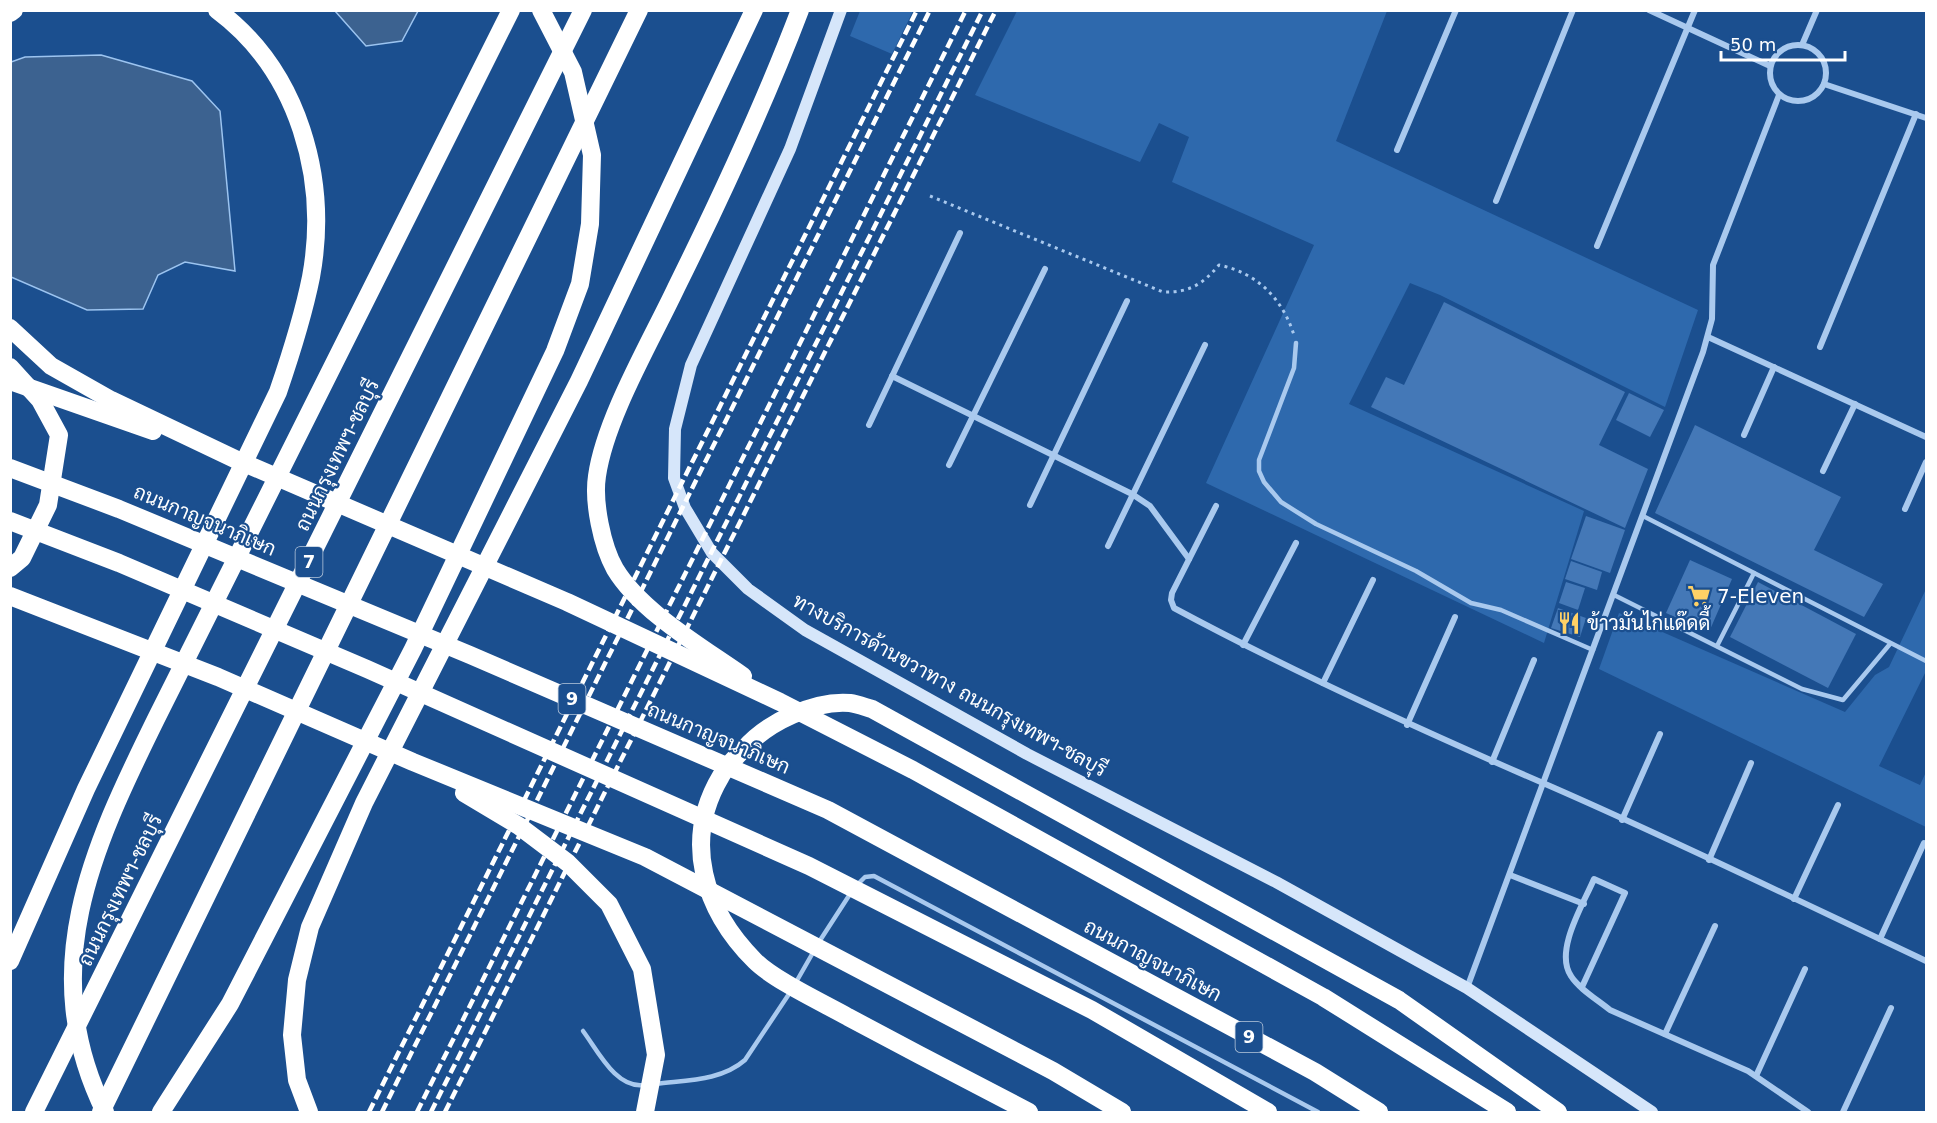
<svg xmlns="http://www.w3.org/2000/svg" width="1937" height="1123" viewBox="0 0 1937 1123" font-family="'DejaVu Sans',Sarabun,sans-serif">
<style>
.green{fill:#2e69ad}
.water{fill:#3c6290;stroke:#9cc4f0;stroke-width:1.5}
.building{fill:#4478b7}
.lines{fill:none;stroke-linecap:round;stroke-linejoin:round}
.path{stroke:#a9c9ee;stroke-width:3;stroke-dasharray:3 4.5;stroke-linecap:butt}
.service{stroke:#a9c9ee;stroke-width:4.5}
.minor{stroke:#a9c9ee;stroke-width:6}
.secondary{stroke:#d6e6fa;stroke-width:12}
.motorway{stroke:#fff;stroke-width:18}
.rail{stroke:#fff;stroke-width:4.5;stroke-dasharray:10 4.5;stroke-linecap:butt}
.labels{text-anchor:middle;stroke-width:4.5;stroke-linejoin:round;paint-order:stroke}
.shield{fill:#1b4f8f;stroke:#bbcadd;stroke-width:1.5}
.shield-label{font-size:18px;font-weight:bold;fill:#fff}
.street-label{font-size:20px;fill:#fff;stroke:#1b4f8f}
.poi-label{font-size:20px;fill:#fff;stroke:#1b4f8f;text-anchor:start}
</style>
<rect width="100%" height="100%" fill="#1b4f8f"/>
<g class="green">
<path d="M860,11H913L892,54L850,36Z"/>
<path d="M1017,11H1387L1336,141L1698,310L1665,407L1440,295L1410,283L1349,404L1584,511L1544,643L1206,483L1314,245L1172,182L1189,137L1159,123L1140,162L975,95Z"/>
<path d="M1926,589V671L1879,766L1920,785L1926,772V827L1599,669L1619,613L1845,712L1875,675L1889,667Z"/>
</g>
<g class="water">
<path d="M335,11H418L402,41L366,46Z"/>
<path d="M101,55L192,81L220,111L235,271L185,262L158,275L143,309L87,310L11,277V62L25,57Z"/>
</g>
<g class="building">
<path d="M1444,302L1625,392L1599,445L1648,469L1625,528L1371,407L1386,377L1404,385Z"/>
<path d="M1629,393L1664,410L1650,437L1616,420Z"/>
<path d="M1695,425L1841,497L1814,550L1883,584L1864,617L1655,513Z"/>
<path d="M1586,516L1625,530L1610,573L1571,559Z"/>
<path d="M1690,560L1732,579L1709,632L1666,613Z"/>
<path d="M1571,561L1602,572L1597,590L1565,579Z"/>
<path d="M1566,582L1585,588L1578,610L1559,603Z"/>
<path d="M1758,582L1856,634L1828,688L1730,637Z"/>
<path d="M1558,608L1586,618L1580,637L1551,628Z"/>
</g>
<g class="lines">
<path class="path" d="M930,196L1163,292C1189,293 1203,284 1219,265C1257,273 1282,298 1294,335"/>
<g class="service">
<path d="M1296,343L1294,368L1259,460V471L1264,482L1281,502L1316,524L1416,571L1471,603L1501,610L1593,650"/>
<path d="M1643,516L1926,661"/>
<path d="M1614,595L1802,689L1843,700L1890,644"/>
<path d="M1717,646L1754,573"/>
<path d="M857,885L865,877L874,876L1318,1112"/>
<path d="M819,942L852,891"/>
<path d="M795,984L815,949"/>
<path d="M583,1031C598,1051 616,1089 644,1085"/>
<path d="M656,1084C686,1080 721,1081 745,1060L791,991"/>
</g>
<g class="minor">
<path d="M1649,10L1770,66"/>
<circle cx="1798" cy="73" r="28"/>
<path d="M1802,45L1817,10"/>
<path d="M1824,84L1926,118"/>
<path d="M1397,150L1456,10"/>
<path d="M1496,201L1573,10"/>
<path d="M1597,246L1695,10"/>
<path d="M1708,337L1926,437"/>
<path d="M1820,347L1916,114"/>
<path d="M892,376L1132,494L1150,506L1189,559"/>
<path d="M869,425L960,233"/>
<path d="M1744,435L1774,367"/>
<path d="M949,465L1045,269"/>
<path d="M1823,471L1855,404"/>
<path d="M1030,505L1127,301"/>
<path d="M1216,506L1172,593L1171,600L1174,608C1295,673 1418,729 1543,783C1672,839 1799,901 1926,961"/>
<path d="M1905,509L1926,462"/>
<path d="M1108,546L1205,345"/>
<path d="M1243,645L1296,543"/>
<path d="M1323,683L1373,580"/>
<path d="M1407,725L1455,617"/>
<path d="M1492,762L1534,660"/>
<path d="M1622,820L1660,734"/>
<path d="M1709,860L1751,763"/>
<path d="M1510,875L1584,904"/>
<path d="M1794,899L1838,805"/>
<path d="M1880,939L1924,843"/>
<path d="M1582,987L1625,893L1594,879C1583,905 1554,951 1571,976C1579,989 1598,1000 1610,1010L1748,1071L1808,1112"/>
<path d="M1467,988L1703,352L1712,319L1713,265L1779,95"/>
<path d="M1665,1034L1715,926"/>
<path d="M1756,1076L1805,969"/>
<path d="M1843,1112L1891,1008"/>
</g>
<path class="secondary" d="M841,10L790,149L691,365L675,429L674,478L685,508L712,553L748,589L805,630L1027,754L1276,882L1467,988L1652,1112"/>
<g class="motorway">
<path d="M10,13L14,10"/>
<path d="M10,328L51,366L111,400L237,460L567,602L780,702L913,770L1323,997L1507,1112"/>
<path d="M10,367L40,400L59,435L48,505L22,558L10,568"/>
<path d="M10,381L153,431"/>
<path d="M10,468L119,509L470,655L828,810L1315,1072L1379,1112"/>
<path d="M10,521L119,563L367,669L809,866L1092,1010L1268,1112"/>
<path d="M10,596L218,677L413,762L645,857L1053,1071L1122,1112"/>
<path d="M743,676C702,647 641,612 615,569C602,546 593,502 597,476C605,419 651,341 676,288C721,197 764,105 800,10"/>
<path d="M464,793L519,826L568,863L609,904L642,969L656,1055L645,1112"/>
<path d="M10,961L86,789L278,392C291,354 303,317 311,277C329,179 299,71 217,10"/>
<path d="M34,1112L583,10"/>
<path d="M101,1112L639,10"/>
<path d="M105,1112C35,970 92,849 156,719L511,10"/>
<path d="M161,1112L230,1004L413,649L555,351L580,284L590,224L592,155L573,72L541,10"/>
<path d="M309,1112L297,1080L292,1035L297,980L310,927L364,803L579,381L754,10"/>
<path d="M1029,1112C969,1081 908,1049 848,1017C823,1003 774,980 755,961C704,910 682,841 721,776C726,766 736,757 744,749C767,722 815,700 850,703C857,704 865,707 872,709L1399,1000L1558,1112"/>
</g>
<g class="rail">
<path d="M369,1112L917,10"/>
<path d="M382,1112L930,10"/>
<path d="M417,1112L966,10"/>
<path d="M431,1112L983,10"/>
<path d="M445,1112L996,10"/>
</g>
</g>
<defs>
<g id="supermarket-bare" transform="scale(1.8)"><path d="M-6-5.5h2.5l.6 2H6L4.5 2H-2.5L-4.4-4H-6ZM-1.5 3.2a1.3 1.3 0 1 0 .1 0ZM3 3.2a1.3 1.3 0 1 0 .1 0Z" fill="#ffd166" stroke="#1b4f8f" stroke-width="2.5" paint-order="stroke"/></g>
<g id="restaurant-bare" transform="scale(1.8)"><path d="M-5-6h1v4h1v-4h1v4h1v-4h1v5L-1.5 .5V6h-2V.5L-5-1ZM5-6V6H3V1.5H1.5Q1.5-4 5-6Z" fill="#ffd166" stroke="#1b4f8f" stroke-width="2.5" paint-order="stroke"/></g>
</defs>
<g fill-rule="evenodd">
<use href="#supermarket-bare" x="1699" y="596"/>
<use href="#restaurant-bare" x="1569" y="623"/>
</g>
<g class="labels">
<g class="shield">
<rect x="295.5" y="547" width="27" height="30" rx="4.5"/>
<rect x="558.5" y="684" width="27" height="30" rx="4.5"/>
<rect x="1235.5" y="1022" width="27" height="30" rx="4.5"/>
</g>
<g class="shield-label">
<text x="309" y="568">7</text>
<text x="572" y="705">9</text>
<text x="1249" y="1043">9</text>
</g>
<g class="street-label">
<text transform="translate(337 455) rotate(-64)" y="7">ถนนกรุงเทพฯ-ชลบุรี</text>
<text transform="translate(205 520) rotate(23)" y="7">ถนนกาญจนาภิเษก</text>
<text transform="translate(950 685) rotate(29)" y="7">ทางบริการด้านขวาทาง ถนนกรุงเทพฯ-ชลบุรี</text>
<text transform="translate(719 738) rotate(23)" y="7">ถนนกาญจนาภิเษก</text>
<text transform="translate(120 890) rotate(-64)" y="7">ถนนกรุงเทพฯ-ชลบุรี</text>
<text transform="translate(1153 960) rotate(28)" y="7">ถนนกาญจนาภิเษก</text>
</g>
<g class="poi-label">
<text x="1717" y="603">7-Eleven</text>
<text x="1587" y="630">ข้าวมันไก่แด๊ดดี้</text>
</g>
</g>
<rect width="1937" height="1123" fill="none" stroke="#ffffff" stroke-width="24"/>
<path d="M1721 51v9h124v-9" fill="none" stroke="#ffffff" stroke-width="3"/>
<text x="1730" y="51" font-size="18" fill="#ffffff" stroke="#1b4f8f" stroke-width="4.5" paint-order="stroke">50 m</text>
</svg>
